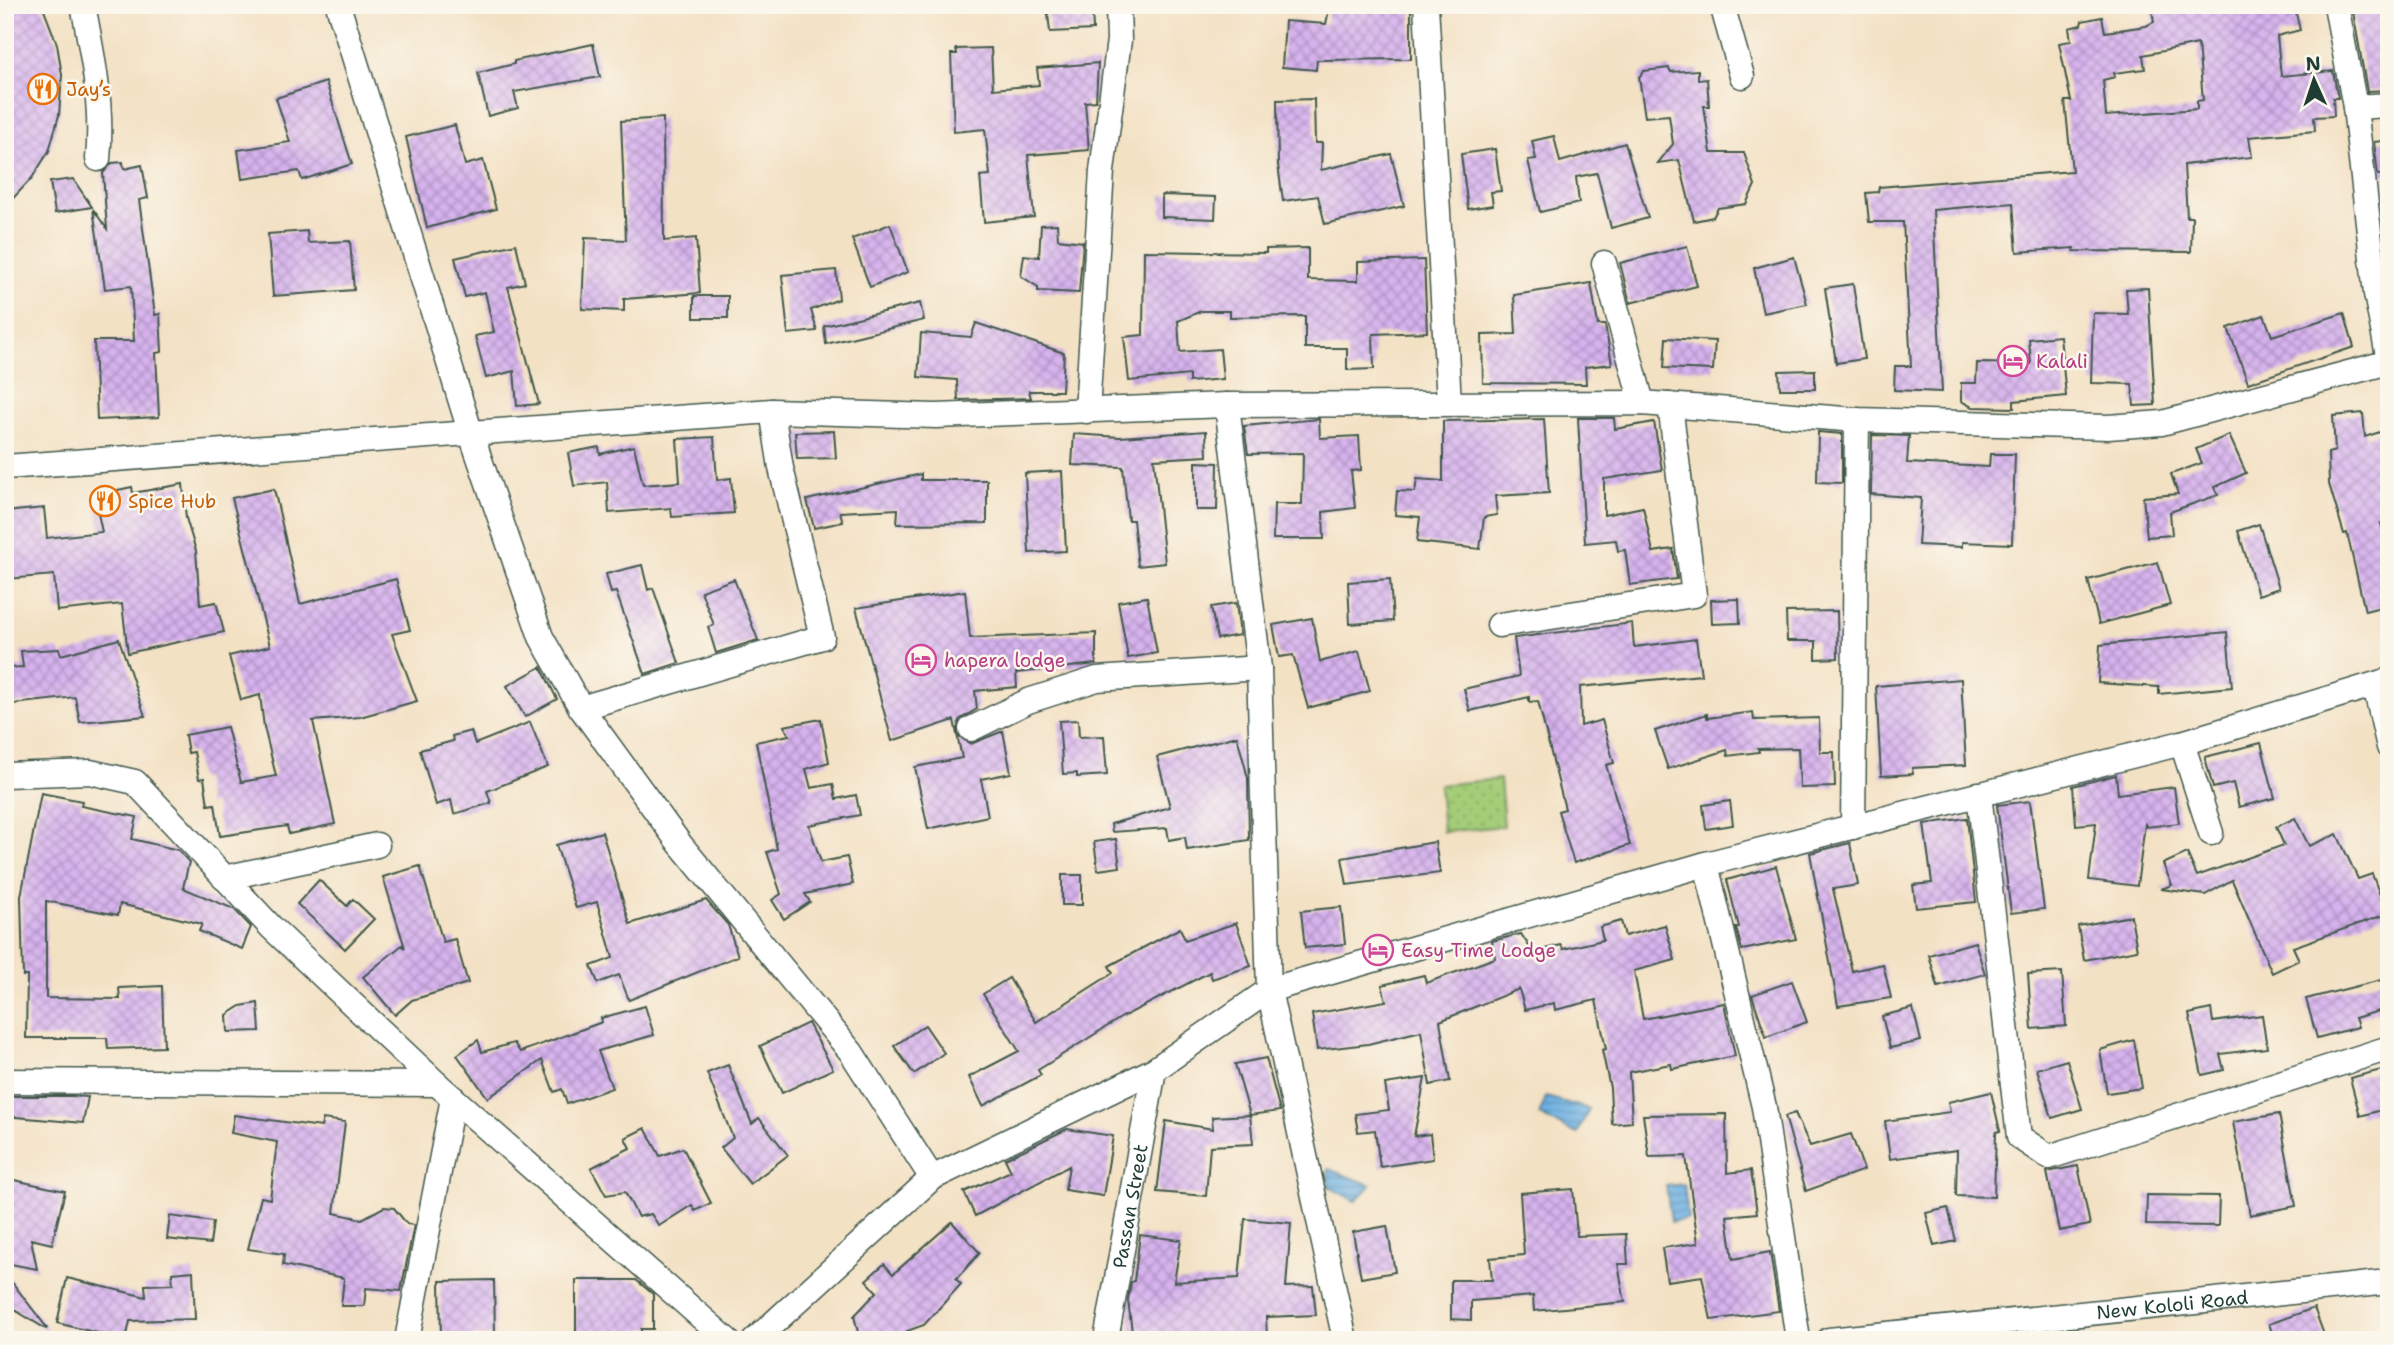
<svg xmlns="http://www.w3.org/2000/svg" width="2394" height="1345" viewBox="0 0 2394 1345" font-family="'Shantell Sans',sans-serif">
<style>
.grass{fill:url(#grass-dots);stroke:#628556;stroke-width:2}
.water{fill:url(#water-rules);stroke:#46768b;stroke-width:2}
.building{fill:url(#building-cross-hatch);fill-rule:evenodd}
.lines{fill:none;stroke-linecap:round;stroke-linejoin:round}
.minor-casing{stroke:#3f564a;stroke-width:27}
.minor{stroke:#fff;stroke-width:24}
.labels{text-anchor:middle;stroke-width:5;stroke-linejoin:round;paint-order:stroke}
.food-label{font-size:19px;fill:#c56008;stroke:#fbf7ec;text-anchor:start}
.hotel-label{font-size:19px;fill:#b23c85;stroke:#fbf7ec;text-anchor:start}
.street-label{font-size:19px;fill:#1f3d34;stroke:#fbf7ec}
</style>
<defs>
<pattern id="grass-dots" width="8" height="8" patternUnits="userSpaceOnUse" patternTransform="scale(1.75)"><rect width="8" height="8" fill="#a5cd78"/><path d="M2 2h.1M6 6h.1" fill="none" stroke="#86a863" stroke-width="1.8" stroke-linecap="round"/></pattern>
<pattern id="water-rules" width="6" height="5" patternUnits="userSpaceOnUse" patternTransform="scale(1.75)"><rect width="6" height="5" fill="#6db0e2"/><path d="M0 2.5h6" fill="none" stroke="#5990b8"/></pattern>
<pattern id="building-cross-hatch" width="8" height="8" patternUnits="userSpaceOnUse" patternTransform="scale(1.75)"><rect width="8" height="8" fill="#d7b2ee"/><path d="M0 0l8 8M0 8l8-8" fill="none" stroke="#ae92c2"/></pattern>
</defs>
<rect width="100%" height="100%" fill="#fbf7ec"/>
<filter id="ink" filterUnits="userSpaceOnUse"><feTurbulence type="fractalNoise" baseFrequency=".0143" numOctaves="2"/><feDisplacementMap in="SourceGraphic" scale="14" xChannelSelector="R" yChannelSelector="G"/><feConvolveMatrix kernelMatrix="1 2 1 2 8 2 1 2 1" color-interpolation-filters="sRGB"/></filter>
<filter id="wash" filterUnits="userSpaceOnUse"><feTurbulence type="fractalNoise" baseFrequency=".00686" numOctaves="4" result="noise"/><feDisplacementMap in="SourceGraphic" scale="28" xChannelSelector="R" yChannelSelector="G"/><feGaussianBlur stdDeviation="1.57" result="paint"/><feColorMatrix in="noise" values="0 0 0 0 0 0 0 0 0 0 0 0 0 0 0 0 0 1.4 0 .05"/><feComposite in="paint" operator="in"/></filter>
<g filter="url(#wash)">
<rect width="100%" height="100%" fill="#f3e1c4"/>
<path class="grass" d="M1500,779L1504,826L1443,832L1439,785Z"/>
<g class="water">
<path d="M1546,1097L1589,1109L1577,1134L1539,1115Z"/>
<path d="M1328,1169L1371,1185L1355,1201L1328,1186Z"/>
<path d="M1684,1184L1688,1219L1671,1222L1666,1186Z"/>
</g>
<g id="blocks">
<g class="building">
<path d="M5,5H42L57,44L62,75L59,115L49,151L32,178L5,207Z"/>
<path d="M1047,5H1092L1093,30L1050,32Z"/>
<path d="M1330,5H1411V59L1317,60L1316,70L1282,67L1285,21L1326,24Z"/>
<path d="M2151,5H2294L2300,30L2277,36L2281,76L2333,71L2338,98H2333L2334,116L2314,117L2315,131L2249,137L2252,157L2184,165L2187,217H2192L2191,252L2074,251V248L2017,252L2013,203L1933,210L1942,392L1894,390L1895,366H1911L1903,222H1869L1866,193L1878,192L1879,187L2072,171L2065,101H2071L2059,43L2071,41L2069,28L2081,25L2082,21L2102,17L2105,32L2146,26L2154,22ZM2198,44L2203,100L2197,101V109L2106,116L2103,80L2115,77L2114,73L2145,69L2143,55Z"/>
<path d="M2389,6V90L2367,91L2353,12Z"/>
<path d="M593,44L600,77L514,92L518,108L488,116L478,73L514,64V61Z"/>
<path d="M991,48L993,89L1039,85L1037,68L1098,63L1096,101L1085,102L1089,150L1028,155L1034,217L984,222L980,176L990,175L985,129L954,132L951,54H957L956,49Z"/>
<path d="M1669,68L1671,72L1698,70V80L1707,79L1709,106H1704L1711,153H1744L1755,185L1746,204L1718,208L1713,217L1694,221L1679,160L1658,163L1673,144L1669,115L1645,117L1639,77L1644,71Z"/>
<path d="M326,82L352,164L302,180L299,171L242,179L238,150L290,142L276,98Z"/>
<path d="M1314,99L1315,143H1322L1321,170L1391,154L1404,206L1325,224L1318,196L1283,201L1278,165L1277,100Z"/>
<path d="M663,118L664,241L696,238L700,293L624,299V311L582,309L585,238L626,240L621,121Z"/>
<path d="M455,125L465,165L483,160L496,209L427,228L406,137Z"/>
<path d="M1554,136L1560,162L1625,143L1648,218L1611,228L1597,173L1576,177L1579,203L1540,212L1528,160L1536,159L1532,141Z"/>
<path d="M2389,140V174L2378,175L2374,142Z"/>
<path d="M1495,149L1501,191L1491,192L1493,205L1468,209L1461,154Z"/>
<path d="M123,162L124,169L142,165L148,198L139,200L155,315L160,314L162,352L156,353L159,417L97,420L94,341H134L131,286L105,289L93,209L107,229L103,173L112,163Z"/>
<path d="M73,179L92,207L55,213L50,182Z"/>
<path d="M1162,195L1216,197L1215,219L1162,217Z"/>
<path d="M890,224L908,272L870,287L852,239Z"/>
<path d="M1057,224L1058,239L1083,242L1079,293L1038,291V287L1021,276L1024,255L1039,257L1041,225Z"/>
<path d="M307,231L308,243L350,241L354,290L273,296L268,234Z"/>
<path d="M516,244L525,283L508,287L539,404L517,406L514,371L486,378L475,336L494,332L485,292L465,297L455,258Z"/>
<path d="M1687,246L1697,286L1630,303L1620,263Z"/>
<path d="M1308,248V280L1358,281V262L1424,260L1427,332L1373,334L1374,369L1347,370V348H1305V316L1230,317V311H1201L1178,321L1180,352L1220,349L1223,379L1189,382V375L1129,381L1124,337L1143,335L1144,251L1266,253V249Z"/>
<path d="M1794,257L1807,304L1763,313L1754,268Z"/>
<path d="M836,270L839,299L811,310L817,331L788,334L782,275Z"/>
<path d="M1591,283L1598,325H1605L1612,364L1585,367L1586,384L1483,383L1482,335L1516,334L1514,295Z"/>
<path d="M1853,284L1864,359L1836,363L1825,288Z"/>
<path d="M2148,288L2155,405L2134,406L2132,384L2091,383L2093,313L2128,314L2126,289Z"/>
<rect x="694" y="296" width="34" height="22"/>
<path d="M920,303L924,320L826,344L824,326Z"/>
<path d="M2344,313L2354,347L2248,383L2228,328L2264,315L2272,336Z"/>
<path d="M976,323L1064,353L1062,391H1029L1031,398L958,400L957,380L918,377L921,333L971,337Z"/>
<path d="M2060,336L2066,396L2014,401V408L1972,407L1961,401V383H1976L1977,363L2031,364L2029,339Z"/>
<path d="M1666,338L1715,341L1713,370L1664,368Z"/>
<path d="M1815,370V389H1780L1779,371Z"/>
<path d="M2363,413L2365,437L2389,429V522L2381,523L2389,556V605L2365,611L2347,533L2344,534L2329,484L2328,453L2335,451L2333,416Z"/>
<path d="M1578,418H1614L1615,429L1654,422L1662,470L1604,479V515L1643,507L1653,552L1673,549L1677,579L1630,585L1625,550L1618,551L1616,540L1585,543Z"/>
<path d="M1319,419L1320,438L1359,436L1361,470L1351,471L1355,508L1323,512L1324,539H1273L1274,504H1302L1303,453L1248,454L1244,426Z"/>
<path d="M1544,419L1549,493L1495,496L1497,515L1484,517L1480,549L1417,542L1420,517L1395,515L1397,491L1415,492L1417,479L1443,481V421Z"/>
<path d="M834,431L836,458L797,459L795,432Z"/>
<path d="M1206,431L1207,456L1154,459L1165,563L1138,566L1133,520H1128L1123,467L1072,465L1074,434L1120,437Z"/>
<path d="M1818,432L1842,434V483L1817,482Z"/>
<path d="M1872,435L1909,436L1907,463L1989,467L1990,454H2015L2012,544L1962,542V547L1918,545L1921,498L1871,494Z"/>
<path d="M2229,435L2246,473L2215,487L2218,495L2170,512L2172,535L2147,537L2143,497L2178,494L2171,474L2202,463L2196,449Z"/>
<path d="M714,437L717,480L731,478L734,513L672,517L671,508L609,513L607,482L574,486L568,453L599,447L600,454L634,446L643,485L680,482L677,439Z"/>
<path d="M1196,462L1218,463L1217,510H1196Z"/>
<path d="M1062,471L1066,551L1029,553L1025,473Z"/>
<path d="M921,474V480H987V523L897,524L898,509L840,512L843,522L814,528L807,500Z"/>
<path d="M183,484L186,518L196,551L200,605L216,602L224,632L128,653L122,604L57,611L54,575L7,579L5,512L44,508L47,538L102,532L94,495L132,487L133,493Z"/>
<path d="M274,489L300,604L396,579L410,630L392,634L417,701L360,717L313,721L335,824L289,834L287,826L220,836L215,804L208,805L204,778L199,779L194,752L188,753L185,735L227,727L241,782L276,776L264,727L260,695L241,700L229,656L270,646L232,498Z"/>
<path d="M2259,524L2279,588L2258,595L2238,531Z"/>
<path d="M2158,562L2170,605L2099,624L2088,580Z"/>
<path d="M642,565L648,590L653,588L679,663L645,674L616,592L611,593L606,574Z"/>
<path d="M734,579L758,640L716,653L708,627L714,625L701,591Z"/>
<path d="M1390,579L1393,621L1350,624L1348,582Z"/>
<path d="M965,591L970,638L1096,633V664L1016,673L1017,687L975,691L977,709L959,720L957,735L971,744L1003,731L1011,773L981,779L988,816L928,829L915,767L962,758L954,720L892,741L856,608Z"/>
<path d="M1147,597L1157,653L1128,658L1118,602Z"/>
<path d="M1739,599L1740,623L1712,624L1711,600Z"/>
<path d="M1236,603L1240,635L1217,639L1211,607Z"/>
<path d="M1837,611L1838,658L1816,659V641H1787L1786,612Z"/>
<path d="M1312,618L1320,662L1359,651L1370,691L1308,708L1293,655L1279,657L1273,625Z"/>
<path d="M1632,623L1634,647L1696,639L1701,675L1580,687L1581,726L1602,720L1614,763L1606,765L1630,845L1574,863L1558,811L1565,809L1538,701L1529,702V697L1470,711L1464,689L1519,676L1514,638Z"/>
<path d="M2227,632L2232,687L2159,694V687L2098,683L2100,645Z"/>
<path d="M119,639L145,716L80,722L75,697L5,705V668L23,667L21,651L59,649L61,655Z"/>
<path d="M541,667L557,699L525,717L507,686Z"/>
<path d="M1961,679L1966,765L1912,768L1913,774L1881,776L1876,686Z"/>
<path d="M1753,712L1754,720L1819,718L1820,752H1834L1835,787L1800,788L1798,748L1758,749L1759,752L1728,756L1727,750L1668,769L1655,731L1707,714V718Z"/>
<path d="M821,719L829,762L806,769L811,788L833,784L836,799L856,795L860,815L809,825L821,862L847,857L853,884L805,894L810,902L784,919L772,900L781,894L767,852L777,849L756,742L789,735L784,726Z"/>
<path d="M1078,720L1079,737L1104,736L1107,775L1077,777V773L1063,774L1059,721Z"/>
<path d="M530,722L548,767L487,791L491,803L454,814L451,800L436,805L420,750L453,741L452,736L471,731L475,744Z"/>
<path d="M1237,736L1248,778L1249,840L1187,850L1185,837L1169,840L1167,828L1112,832L1111,824L1170,807L1157,757Z"/>
<path d="M2261,743L2275,798L2239,807L2233,783L2213,788L2205,757Z"/>
<path d="M2116,775L2118,794L2174,787L2179,823L2147,827L2145,824L2137,886L2089,880L2096,823L2076,825L2073,786Z"/>
<path d="M41,793L82,801L81,806L137,817L132,839L178,850L189,862L183,888L234,909L251,927L242,949L199,931L202,924L120,904L118,915L46,901V998L120,999L119,988L162,986L164,1047L108,1049L107,1038H26L27,976H23L21,896Z"/>
<path d="M1730,801L1733,825L1706,829L1703,805Z"/>
<path d="M2030,801L2044,909L2011,913L1997,805Z"/>
<path d="M1967,818L1976,902L1916,908L1913,885L1932,883L1924,824Z"/>
<path d="M2295,818L2309,846L2337,834L2358,879L2372,874L2387,914L2293,947L2299,960L2272,973L2232,880L2205,895L2161,889L2172,885L2163,864L2187,853L2197,876L2284,845L2276,827Z"/>
<path d="M602,832L630,924L706,900L728,925L738,956L629,1000L619,975L598,983L591,966L613,958L597,902L576,908L556,845Z"/>
<path d="M1116,839L1120,867L1098,870L1094,842Z"/>
<path d="M1435,842L1440,873L1347,885L1342,858Z"/>
<path d="M1850,843L1858,885L1833,889L1852,971L1883,964L1891,998L1838,1006L1810,853Z"/>
<path d="M420,866L443,942L455,939L468,983L412,1000L395,1015L363,977L402,945L405,948L383,877Z"/>
<path d="M1776,866L1796,939L1742,950L1736,928L1739,927L1727,880Z"/>
<rect x="1062" y="875" width="20" height="30"/>
<path d="M319,880L347,906L353,899L374,919L345,949L297,904Z"/>
<path d="M1341,907L1345,944L1305,948L1301,911Z"/>
<path d="M2131,916L2137,950L2084,960L2078,926Z"/>
<path d="M1621,921L1625,936L1665,925L1675,960L1634,971L1643,1019L1724,1003L1735,1056L1672,1069L1671,1064L1629,1072L1632,1122L1612,1124L1610,1088L1602,1050L1606,1049L1596,1000L1555,1010L1554,1003L1525,1010L1519,989L1440,1021L1450,1081L1430,1085L1421,1031L1368,1044L1317,1050L1312,1014L1386,1001L1382,985L1424,975L1426,983L1495,958L1492,941L1521,934L1533,952L1561,945L1563,949L1603,940L1600,927Z"/>
<path d="M1236,923L1251,966L1212,979L1210,972L1122,1017L1038,1070L1041,1075L983,1106L969,1077L1019,1051L983,994L1009,978L1036,1022L1113,973L1109,966L1180,928L1185,940Z"/>
<path d="M1975,942L1985,974L1938,987L1929,955Z"/>
<path d="M2062,972L2066,1026L2032,1029L2028,974Z"/>
<path d="M2389,978V1008L2355,1018L2358,1027L2317,1038L2306,999Z"/>
<path d="M1792,981L1807,1022L1766,1037L1752,995Z"/>
<path d="M258,1003L260,1031L228,1032L227,1015L241,1006Z"/>
<path d="M645,1006L654,1035L598,1051L612,1088L567,1104L562,1089L554,1092L542,1060L488,1098L457,1055L478,1040L482,1052L514,1043L520,1052L602,1022L601,1018Z"/>
<path d="M1913,1008L1921,1041L1890,1048L1882,1016Z"/>
<path d="M2211,1009L2213,1022L2262,1015L2267,1048L2220,1054L2224,1070L2202,1075L2189,1014Z"/>
<path d="M808,1023L833,1069L782,1093L760,1046Z"/>
<path d="M925,1025L944,1053L914,1074L894,1046Z"/>
<path d="M2134,1040L2142,1088L2107,1093L2100,1050Z"/>
<path d="M1266,1058L1280,1111L1250,1115L1235,1064Z"/>
<path d="M2067,1060L2082,1109L2052,1118L2037,1069Z"/>
<path d="M728,1065L752,1124L759,1118L788,1155L750,1184L721,1148L733,1138L707,1073Z"/>
<path d="M2389,1068V1108L2360,1116L2350,1078Z"/>
<path d="M1425,1078L1414,1136L1430,1134L1433,1159L1380,1167L1375,1130L1358,1132L1355,1114L1389,1110L1385,1084Z"/>
<path d="M1991,1092L2000,1131L1996,1132L1994,1197L1956,1196L1957,1150L1890,1159L1885,1121L1950,1112L1948,1102Z"/>
<path d="M5,1096H71L88,1097L83,1123L5,1116Z"/>
<path d="M1795,1113L1810,1146L1851,1134L1864,1170L1806,1191L1785,1116Z"/>
<path d="M1726,1114L1727,1173L1751,1170L1757,1213L1727,1216L1733,1259L1770,1252L1779,1311L1711,1320L1702,1276L1667,1281L1662,1248L1698,1243L1686,1156L1649,1157L1643,1115Z"/>
<path d="M2279,1114L2296,1206L2250,1215L2233,1122Z"/>
<path d="M234,1115L321,1127L323,1119L345,1122L334,1213L362,1219L384,1207L394,1208L407,1224L414,1225L401,1291L366,1288L364,1306H341L344,1278L283,1265L284,1254L248,1249L261,1197L270,1199L277,1142L231,1133Z"/>
<path d="M1250,1115L1253,1144L1210,1146L1206,1196L1157,1192L1166,1121L1213,1129L1212,1117Z"/>
<path d="M645,1128L660,1156L683,1148L711,1203L695,1211L692,1205L659,1226L651,1214L638,1217L625,1192L606,1195L591,1168L630,1148L625,1138Z"/>
<path d="M1067,1129L1113,1136L1103,1196L1065,1190L1069,1166L975,1216L964,1192L1011,1171L1005,1159Z"/>
<path d="M2078,1166L2090,1225L2059,1231L2047,1172Z"/>
<path d="M5,1178L65,1191L52,1244L31,1239L37,1269L5,1263Z"/>
<path d="M1573,1189L1577,1236L1626,1234L1628,1264H1618L1625,1302L1534,1311L1533,1296L1471,1301V1320L1451,1319V1280H1492L1490,1258L1524,1255L1520,1193Z"/>
<path d="M2147,1195L2219,1196L2218,1226L2146,1225Z"/>
<path d="M1948,1208L1956,1241L1934,1246L1926,1213Z"/>
<path d="M170,1216L213,1222L210,1244L167,1239Z"/>
<path d="M1245,1219L1291,1223L1286,1287L1313,1286L1316,1315L1266,1317L1267,1337L1133,1340L1128,1300L1131,1282L1134,1281L1140,1235L1181,1240L1174,1282L1239,1278Z"/>
<path d="M952,1222L980,1253L956,1279L961,1284L924,1325L907,1331L912,1340H860L854,1316L877,1292L866,1280L884,1264L893,1274Z"/>
<path d="M1387,1226L1395,1272L1361,1278L1353,1232Z"/>
<path d="M193,1271L195,1319L130,1321L126,1340L57,1323L67,1278L146,1297L145,1285L173,1284L172,1273Z"/>
<path d="M5,1273L47,1328L46,1329L5,1304Z"/>
<path d="M494,1280L495,1336L441,1338L440,1281Z"/>
<path d="M576,1280H636L653,1294V1329H641V1340H576Z"/>
<path d="M2314,1308L2326,1340H2275L2269,1324Z"/>
</g>
</g>
</g>
<g filter="url(#ink)">
<use href="#blocks" fill-opacity="0" stroke="#3f564a" stroke-width="2"/>
<g class="lines">
<g class="minor-casing">
<g id="minor">
<path d="M83,5C93,57 103,106 98,159"/>
<path d="M338,5L470,431L541,637L581,708L680,844L851,1052L932,1178"/>
<path d="M1426,5L1449,402"/>
<path d="M1722,5L1742,76"/>
<path d="M2336,5L2355,107L2376,294L2389,361"/>
<path d="M2355,107L2389,105"/>
<path d="M1604,263L1642,403"/>
<path d="M1227,405L1259,668L1269,990L1345,1340"/>
<path d="M1087,411L1102,171L1119,40L1118,5"/>
<path d="M5,467L772,411L936,416L1227,405L1642,403L1857,420L2108,427L2162,423L2389,362"/>
<path d="M1499,625L1694,595L1670,405"/>
<path d="M2375,686L2389,747"/>
<path d="M581,708L822,637L781,468L772,411"/>
<path d="M971,729L1028,701L1097,679L1259,668"/>
<path d="M2182,743L2211,833"/>
<path d="M5,775L90,772L135,782L272,928L437,1084L727,1340"/>
<path d="M1979,794L2019,1137L2049,1157L2389,1048"/>
<path d="M1853,827L1857,420"/>
<path d="M1706,864L1764,1107L1798,1340"/>
<path d="M224,878L377,845"/>
<path d="M5,1081L437,1084"/>
<path d="M407,1340L453,1098"/>
<path d="M755,1340L932,1178L1154,1070L1269,990L1706,864L2182,743L2389,680"/>
<path id="s1" d="M1106,1340L1154,1070"/>
<path id="s2" d="M1829,1340L2389,1282"/>
</g>
</g>
<use href="#minor" class="minor"/>
</g>
</g>
<defs>
<g id="restaurant-ring" transform="scale(1.575)"><circle r="9.5" fill="#fbf7ec" stroke="#e8710a" stroke-width="1.5"/><path d="M-5-6h1v4h1v-4h1v4h1v-4h1v5L-1.5 .5V6h-2V.5L-5-1ZM5-6V6H3V1.5H1.5Q1.5-4 5-6Z" fill="#e8710a"/></g>
<g id="hotel-ring" transform="scale(1.575)"><circle r="9.5" fill="#fbf7ec" stroke="#d1479c" stroke-width="1.5"/><path d="M-6-4.5h1.5V1H6V5H4.5V3h-9V5H-6ZM-4 0a1.8 1.8 0 1 1 3.6 0ZM.5 0V-2.5h3Q6-2.5 6 0Z" fill="#d1479c"/></g>
</defs>
<g fill-rule="evenodd">
<use href="#restaurant-ring" x="43" y="89"/>
<use href="#hotel-ring" x="2013" y="361"/>
<use href="#restaurant-ring" x="105" y="501"/>
<use href="#hotel-ring" x="921" y="660"/>
<use href="#hotel-ring" x="1378" y="950"/>
</g>
<g class="labels">
<g class="food-label">
<text x="66" y="96">Jay’s</text>
<text x="128" y="508">Spice Hub</text>
</g>
<g class="hotel-label">
<text x="2036" y="368">Kalali</text>
<text x="944" y="667">hapera lodge</text>
<text x="1401" y="957">Easy Time Lodge</text>
</g>
<g class="street-label">
<text dy="7" stroke="none"><textPath href="#s1" startOffset="136">Passan Street</textPath></text>
<text dy="7" stroke="none"><textPath href="#s2" startOffset="345">New Kololi Road</textPath></text>
</g>
</g>
<rect width="2394" height="1345" fill="none" stroke="#fbf7ec" stroke-width="28"/>
<g transform="translate(2314 80) rotate(357)" stroke="#fbf7ec" stroke-width="5" paint-order="stroke">
<path d="M0-5L12 26L0 18L-12 26Z" fill="#1f3d34"/>
<text y="-10" font-size="19" font-weight="bold" text-anchor="middle" fill="#1f3d34">N</text>
</g>
</svg>
